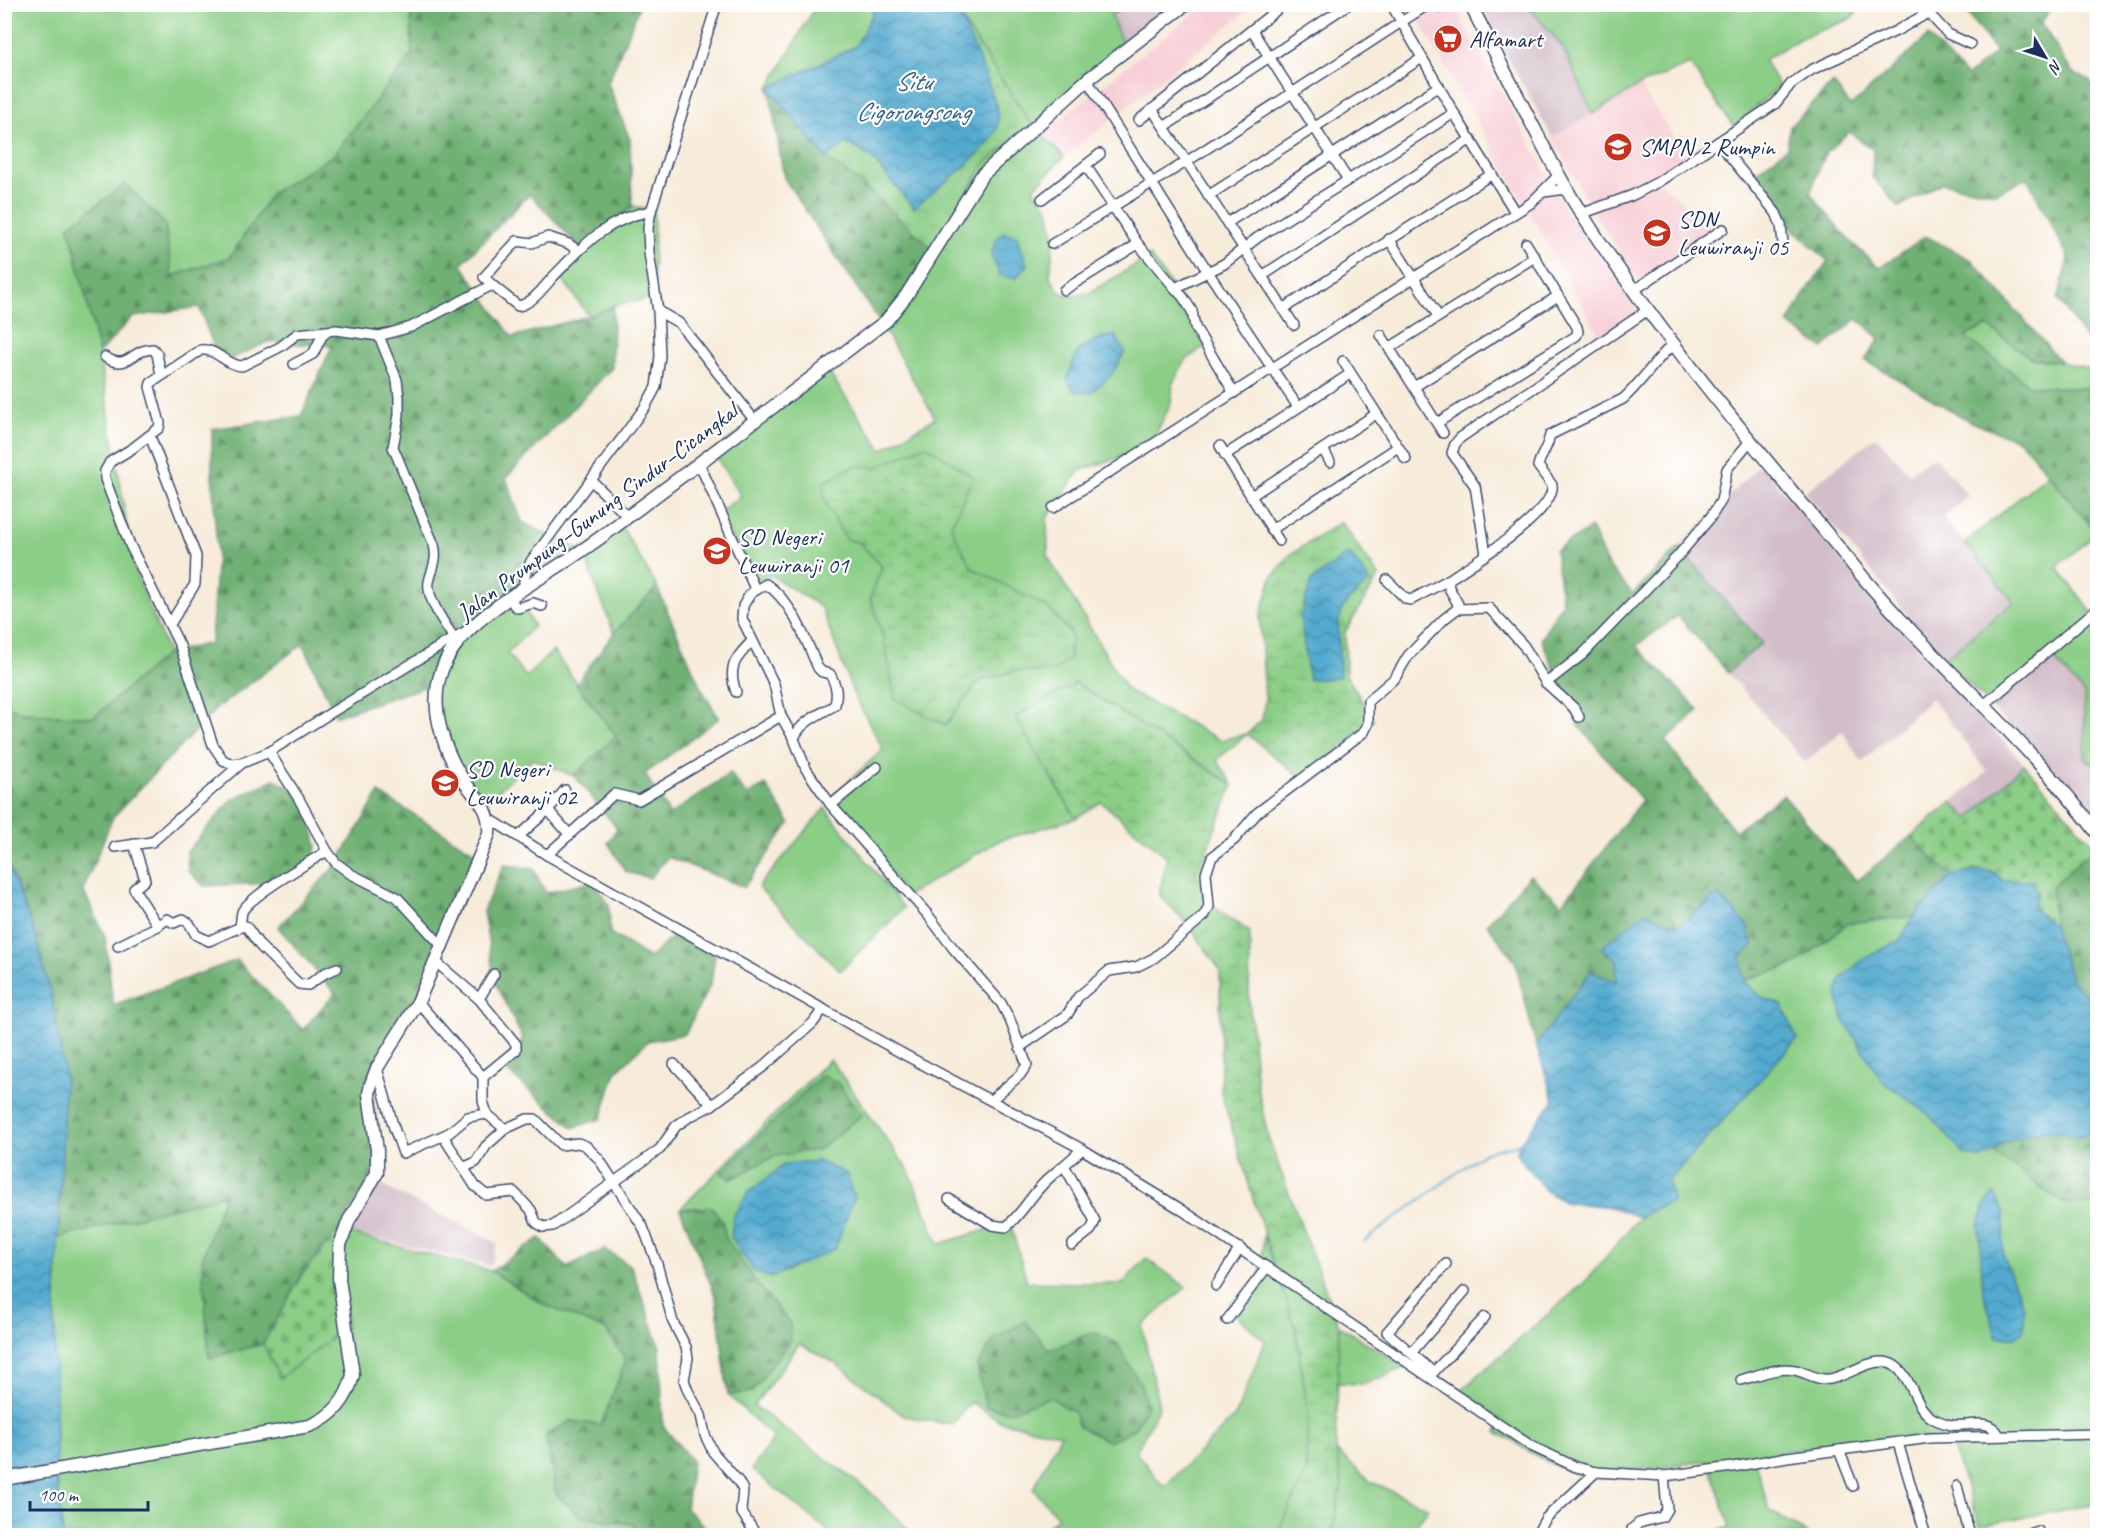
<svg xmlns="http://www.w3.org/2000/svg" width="2102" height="1540" viewBox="0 0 2102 1540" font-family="Caveat,sans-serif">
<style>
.built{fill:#f7cfd5}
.industrial{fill:#d2bdc8}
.grass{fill:#8bce86;stroke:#537e72;stroke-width:1.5}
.forest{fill:url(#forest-firs);stroke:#467068;stroke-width:1.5}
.wetland{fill:url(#wetland-marsh);stroke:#537e72;stroke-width:1.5}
.cemetery{fill:url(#cemetery-stones);stroke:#537e72;stroke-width:1.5}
.park{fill:url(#park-crowns);stroke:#537e72;stroke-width:1.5}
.water{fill:url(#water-waves);stroke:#366c96;stroke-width:1.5}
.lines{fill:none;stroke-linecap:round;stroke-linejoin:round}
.stream{stroke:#52aacf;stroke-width:2}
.minor-casing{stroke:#3c4b70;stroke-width:12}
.major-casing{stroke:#3c4b70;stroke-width:15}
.minor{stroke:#fff;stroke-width:9}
.major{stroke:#fff;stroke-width:12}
.labels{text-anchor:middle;stroke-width:4.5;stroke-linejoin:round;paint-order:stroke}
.poi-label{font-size:24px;fill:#1b2f5e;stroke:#fff;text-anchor:start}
.street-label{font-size:24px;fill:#1b2f5e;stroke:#fff}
.water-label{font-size:26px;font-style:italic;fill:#31608b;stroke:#fff}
</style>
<defs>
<pattern id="forest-firs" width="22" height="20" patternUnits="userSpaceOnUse" patternTransform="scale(1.5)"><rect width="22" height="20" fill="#70b173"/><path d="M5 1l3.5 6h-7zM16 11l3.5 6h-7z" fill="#5b9062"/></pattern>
<pattern id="wetland-marsh" width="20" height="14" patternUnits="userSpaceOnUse" patternTransform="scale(1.5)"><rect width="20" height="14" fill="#8bce86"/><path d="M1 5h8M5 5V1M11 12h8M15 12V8" fill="none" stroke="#77b176"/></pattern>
<pattern id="cemetery-stones" width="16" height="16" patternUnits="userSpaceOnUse" patternTransform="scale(1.5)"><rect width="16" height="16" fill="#8bce86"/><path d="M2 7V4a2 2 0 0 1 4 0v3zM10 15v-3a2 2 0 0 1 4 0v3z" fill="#77b176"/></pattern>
<pattern id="park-crowns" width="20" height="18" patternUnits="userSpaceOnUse" patternTransform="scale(1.5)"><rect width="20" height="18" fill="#8bce86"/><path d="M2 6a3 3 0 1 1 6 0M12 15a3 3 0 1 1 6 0" fill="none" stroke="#77b176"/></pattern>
<pattern id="water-waves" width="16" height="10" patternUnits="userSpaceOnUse" patternTransform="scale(1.5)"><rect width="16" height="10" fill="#52aacf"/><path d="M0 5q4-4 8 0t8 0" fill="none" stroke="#438bab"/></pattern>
</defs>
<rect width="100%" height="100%" fill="#fff"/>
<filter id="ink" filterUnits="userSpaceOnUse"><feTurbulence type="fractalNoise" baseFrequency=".0167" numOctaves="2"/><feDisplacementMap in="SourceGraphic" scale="12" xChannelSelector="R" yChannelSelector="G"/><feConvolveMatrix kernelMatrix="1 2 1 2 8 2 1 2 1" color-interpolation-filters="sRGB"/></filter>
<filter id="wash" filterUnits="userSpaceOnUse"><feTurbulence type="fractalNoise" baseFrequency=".008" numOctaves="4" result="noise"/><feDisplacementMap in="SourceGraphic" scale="24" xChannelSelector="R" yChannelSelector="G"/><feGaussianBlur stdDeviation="1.35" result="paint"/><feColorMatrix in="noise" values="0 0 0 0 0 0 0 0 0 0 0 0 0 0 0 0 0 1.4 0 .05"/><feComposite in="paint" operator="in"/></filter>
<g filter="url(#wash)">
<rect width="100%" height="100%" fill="#f7ebd9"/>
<g class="built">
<path d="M1204,5H1255L1064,157L1041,135Z"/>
<path d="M1410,5H1454L1568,212L1644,317L1602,340Z"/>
<path d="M1640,85L1686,157L1653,177L1715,228L1640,282L1593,212L1552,137Z"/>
</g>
<g class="industrial">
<path d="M1128,5H1179L1125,50L1111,15Z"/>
<path d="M1479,5H1527L1562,46L1593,114L1552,137Z"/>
<path d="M1876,436L1909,473L1935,456L1968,496L1943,518L2014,602L1944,659L1805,492Z"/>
<path d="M1760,464L1866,589L2024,764L1969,819L1952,802L1987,772L1932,698L1862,762L1842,731L1805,762L1728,673L1762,643L1679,547Z"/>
<path d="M2050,654L2084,693L2085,757L2097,766V830L1993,708Z"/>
<path d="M377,1183L497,1243L491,1266L350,1232Z"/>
</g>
<g class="grass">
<path d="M5,5H411L413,54L334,155L272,193L230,257L172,277L165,224L69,226L99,353L134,568L168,653L94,717L40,714L5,707Z"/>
<path d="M816,5H877L856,46L769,88Z"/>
<path d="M961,5H1128L1111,15L1125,50L1032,125L1064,157L1033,189L1049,208L1054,235L1050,276L1060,293L1072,296L1089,293L1150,256L1211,341L1185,361L1173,383L1171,403L1156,434L1123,456L1079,471L1047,518L1048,557L1127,690L1220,740L1247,734L1217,760L1233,785L1076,683L1015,717L1076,818L998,841L907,896L832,797L883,749L854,695L821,607L771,575L753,583L719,512L741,496L713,452L825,367L882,450L935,418L881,324L933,249L984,164L1032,125L962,20Z"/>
<path d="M1527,5H1863L1850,19L1801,38L1764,60L1779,86L1734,127L1690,64L1640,85L1593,114L1562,46Z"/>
<path d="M632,206L654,210L653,298L613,306L589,316L560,276Z"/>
<path d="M1987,326L2031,358L2061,362L2097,371V389L2031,386L1964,337Z"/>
<path d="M2048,474L2097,533L2057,567L2095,616L2097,614V766L2085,758L2084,693L2050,655L1993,708L1944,659L2014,602L1965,543Z"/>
<path d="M619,522L657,587L614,633L582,550Z"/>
<path d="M513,591L534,626L507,653L526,677L553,651L616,736L574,776L533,759L481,806L441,745L431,710L433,684L444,659Z"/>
<path d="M825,808L904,908L840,971L758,887Z"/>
<path d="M1914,916L1900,940L1862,960L1882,1081L1927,1113L1965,1155L1979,1158L1994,1153L2063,1203L2097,1205V1504L1980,1525L1949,1438L1867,1441L1748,1456L1755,1461L1769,1510L1809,1535H1706L1730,1527L1708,1461L1583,1477L1545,1461L1497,1432L1503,1422L1459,1392L1585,1282L1639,1217L1673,1201L1668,1181L1797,1039L1782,1005L1763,998L1744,980L1796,964L1848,923Z"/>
<path d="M830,1059L909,1171L939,1244L1010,1223L1027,1282L1122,1284L1146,1258L1186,1287L1142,1326L1159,1407L1136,1452L1164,1487L1236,1415L1265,1341L1227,1307L1260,1276L1264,1234L1296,1330L1308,1413L1306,1473L1276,1536H1082L1069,1526L1046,1528L1058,1517L1033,1489L1061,1434L1002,1422L971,1402L952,1425L904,1416L835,1363L799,1344L754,1406L868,1490L914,1535H833L752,1469L774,1438L728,1395L716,1297L680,1209Z"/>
<path d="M225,1194L202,1260L303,1273L338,1230L491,1271L545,1305L606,1330L627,1360L601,1426L571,1421L546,1435L557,1494L580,1516L633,1524L640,1535H63L56,1473L55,1318L58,1238Z"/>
<path d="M1339,1326L1406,1367L1365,1384L1336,1383Z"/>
<path d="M1336,1451L1371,1482L1429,1508L1408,1535L1331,1536L1342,1484Z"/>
</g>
<g class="forest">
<path d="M411,5H640L608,83L630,140L632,206L585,253L530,194L461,264L512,337L589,316L613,306L612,368L506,478L522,522L582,550L465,632L433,684L336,716L303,644L216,709L113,817L83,890L105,936L113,1005L237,960L303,1030L335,993L278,927L336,865L379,793L478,854L422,988L370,1081L380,1144L372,1175L339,1230L303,1273L263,1344L209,1358L202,1260L224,1195L58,1238L65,1076L52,998L34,930L5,857V707L40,714L94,717L168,653L211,643L217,552L212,473V429L301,416L332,346L268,342L220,364L199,307L133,317L99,353L69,226L125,184L165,224L172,276L230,257L272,193L334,155L412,54Z"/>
<path d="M1961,5H2053L2041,23L2073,73L2090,80L2097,100V334L2086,339L2058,299L2068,257L2027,178L1995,193L1941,183L1899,207L1872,177L1873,150L1849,132L1826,153L1810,193L1846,237L1879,268L1926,236L1972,260L2061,362L2031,358L1987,326L1965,337L2031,386L2097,389V533L2021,441L1973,423L1865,360L1880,338L1857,319L1823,348L1788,324L1801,299L1828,261L1794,230L1752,175L1787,148L1790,126L1833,83L1851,106L1928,36L1967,76L1996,52Z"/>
<path d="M769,88L826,158L859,181L933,249L881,324L784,178Z"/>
<path d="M1591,528L1607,564L1633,594L1679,547L1762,643L1728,673L1678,616L1636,646L1699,710L1665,741L1735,831L1783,795L1857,881L1911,836L1952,876L1914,916L1848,923L1796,964L1744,980L1740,957L1753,945L1746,923L1717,895L1677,926L1601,948L1617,960L1616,982L1591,971L1536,1045L1515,961L1487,924L1530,875L1562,904L1642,800L1579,726L1541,639L1562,602L1555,550Z"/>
<path d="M657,587L701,688L719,718L645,774L670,815L730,773L747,795L766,785L790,823L744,887L668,857L650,878L626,872L608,843L617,828L574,776L616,736L576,684L614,633Z"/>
<path d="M274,779L305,797L317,847L306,869L274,883L204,886L188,871L187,852L231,800Z"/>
<path d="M2095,847L2098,851L2097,1008L2072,981L2053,926L2051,887Z"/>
<path d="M504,865L533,868L546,893L593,881L609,904L610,933L650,958L676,933L716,948L711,983L685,1034L648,1041L616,1072L601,1119L573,1128L500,1065L523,1039L495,982L483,911Z"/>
<path d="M822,1075L837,1082L862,1115L818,1150L774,1156L730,1180L721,1172Z"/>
<path d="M2097,1126V1205L2063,1203L1994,1153C2017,1127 2057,1130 2089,1133Z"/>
<path d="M712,1207L722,1220L726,1238L757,1284L790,1323L791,1339L752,1392L728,1395L716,1297L680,1209Z"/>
<path d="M540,1238L567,1268L604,1249L631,1266L660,1347L663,1426L692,1461L686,1509L714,1535H640L633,1524L580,1516L556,1494L546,1435L571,1421L601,1425L626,1360L606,1330L545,1305L491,1271Z"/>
<path d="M1025,1321L1049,1350L1094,1332L1117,1343L1141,1385L1147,1406L1134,1429L1110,1442L1079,1427L1074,1413L1050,1397L1010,1412L986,1407L977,1367L994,1339Z"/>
</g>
<g class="wetland">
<path d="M926,445L973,477L951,527L972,568L1047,607L1071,633L1070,658L1053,672L1015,671L979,681L945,725L895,699L884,638L870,598L882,567L860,543L846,539L824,500V482L854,466L878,467Z"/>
<path d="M1341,522L1379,576L1345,632L1346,675L1374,720L1302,779L1247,734L1262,720L1265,699L1260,618L1272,577L1291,554Z"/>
<path d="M1076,683L1233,785L1197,874L1212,906L1250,932L1249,999L1257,1084L1268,1137L1339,1326L1336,1451L1342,1484L1331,1535H1276L1306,1473L1308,1413L1296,1330L1264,1234L1221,1093L1220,970L1187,923L1159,895L1167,857L1101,802L1076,818L1015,717Z"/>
</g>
<g class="cemetery">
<path d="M2024,764L2095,847L2051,887L2053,926L2032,907L2031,881H2003L1992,872L1979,870L1952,876L1911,836L1952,802L1969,819Z"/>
<path d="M338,1230L339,1272L347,1327L280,1378L263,1344L303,1273Z"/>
</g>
<path class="park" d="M962,20L1032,125L984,164L933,249L859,181L826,158L846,143L870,156L914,208L997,107Z"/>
<g class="water">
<path d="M877,5H961L962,20C971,43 1004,108 997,129C990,150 934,191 914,208L870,156L847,143L826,158L769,88L856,46Z"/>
<path d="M1003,232L1017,236L1027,265L1015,279L1000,275L991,255L996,240Z"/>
<path d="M1115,335L1125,352L1112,374L1091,393L1075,391L1067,379L1078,350L1099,338Z"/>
<path d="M1349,553L1370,581L1344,605L1338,623L1340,677L1309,680L1300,616L1312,580Z"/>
<path d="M4,857L34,930L52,998L65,1076L55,1318L56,1473L63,1535H5Z"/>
<path d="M1979,870L1992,872L2003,880L2031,881L2038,893L2032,907L2053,926L2072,981L2098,1008L2097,1126L2089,1133L2074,1138L2061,1130L2032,1133L2003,1143L1993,1153L1979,1158L1965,1155L1927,1113L1882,1081L1843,1019L1837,992L1841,979L1862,960L1900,940L1914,916L1952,876Z"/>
<path d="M1717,895L1746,923L1753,945L1740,957L1744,981L1763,998L1782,1005L1797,1039L1668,1181L1674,1201L1639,1217L1611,1207L1564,1202L1546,1191L1517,1154L1519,1144L1554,1100L1536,1045L1591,971L1616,982L1617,960L1601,948L1645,912L1678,926Z"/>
<path d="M818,1161L847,1174L854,1198L835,1249L771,1278L754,1272L731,1237L734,1215L748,1193L785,1164Z"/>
<path d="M1994,1193L2004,1212L2003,1255L2024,1308V1330L2016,1337H1997L1983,1292L1979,1226L1984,1207Z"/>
</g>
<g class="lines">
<path class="stream" d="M1363,1242L1485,1152L1519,1144"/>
</g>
</g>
<g filter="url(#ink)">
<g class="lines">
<g class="minor-casing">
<g id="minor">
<path d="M1391,4L1454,113L1515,212"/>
<path d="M1920,4L1948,34L1970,44"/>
<path d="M1429,5L1442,7L1449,4"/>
<path d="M1252,30L1348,180"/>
<path d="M1087,80L1208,272L1298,407"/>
<path d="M1152,109L1294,325"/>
<path d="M1139,120L1284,4"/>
<path d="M1164,127L1349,4"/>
<path d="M1718,142L1776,213L1781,225L1783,243"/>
<path d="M1086,166L1138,244L1175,288L1224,264L1257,238L1454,113"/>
<path d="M1544,192L1566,189"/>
<path d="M1208,196L1422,58"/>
<path d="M1042,199L1100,154"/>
<path d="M1581,214L1633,195L1658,182L1775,104L1791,84L1811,70L1896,31L1928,13"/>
<path d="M1227,223L1439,86"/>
<path d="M1389,239L1438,316"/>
<path d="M1052,244L1186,162L1429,4"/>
<path d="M1262,276L1471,139"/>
<path d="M492,285L484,277L517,241L532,243L548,237L569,244L578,251"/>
<path d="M1175,288L1183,297L1192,311L1195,327L1234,393"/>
<path d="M1064,290L1138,244"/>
<path d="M1633,291L1723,229"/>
<path d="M1283,309L1492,174"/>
<path d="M658,311L679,323L755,421"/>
<path d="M1381,335L1443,433"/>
<path d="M379,336L397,380L399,397V415L393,447L434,545C438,560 432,568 429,582C426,598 445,625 454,638"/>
<path d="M1389,348L1535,257"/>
<path d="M105,357C128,372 131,349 153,349L157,354L161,375"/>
<path d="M1343,361L1406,459"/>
<path d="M294,364L313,354L322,336L327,332"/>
<path d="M1414,387L1558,296"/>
<path d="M1437,423L1576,336L1578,332L1577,327L1526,243"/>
<path d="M150,436L196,556L195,584L170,624"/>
<path d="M1220,446L1279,541"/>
<path d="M1323,449L1330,462"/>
<path d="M1225,455L1350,374"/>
<path d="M699,463L755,589"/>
<path d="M591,480L627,516"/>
<path d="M1251,496L1376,414"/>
<path d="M1053,508L1531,203L1558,176"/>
<path d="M1271,530L1398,447"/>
<path d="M1486,554L1475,486L1452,453L1455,444L1460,438L1648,310"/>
<path d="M1387,580L1406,599L1411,600L1448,580"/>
<path d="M524,587V578L531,561L645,407L656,387L660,356L658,311L649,253L648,228L651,211L717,4"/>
<path d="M511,596L514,605L518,608L533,603L542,606"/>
<path d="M1457,609L1489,608L1524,646L1546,683L1574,708L1579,717"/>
<path d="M1546,683L1582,655L1677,557L1710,518L1721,501L1727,469L1750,441"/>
<path d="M736,692C727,667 735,659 752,641"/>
<path d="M1984,705L2098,608"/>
<path d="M794,739C799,722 821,714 835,705C838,692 836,685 830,674L822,672L818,668C806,640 792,601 766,584L750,594L743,606L742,619L774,684L781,716L794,739L806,769L831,805L928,915L953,948L1001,1003L1010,1020L1027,1065L1020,1075L991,1100"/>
<path d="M269,752L299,799L327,851L336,863L351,874L397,897L442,946"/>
<path d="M242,763L232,764L223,760L213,745L180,646L130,545L105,479V471L110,462L133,448L159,428L160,423L150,387L151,383L201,350C216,348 227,366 242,366L280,347L297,334L336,330L379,336L411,327L492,285L518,306C532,304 544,287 553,277C584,245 606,219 651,211"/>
<path d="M831,805L877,767"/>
<path d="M548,810L570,835"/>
<path d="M490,819L547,855L905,1055L1082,1149L1179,1208L1531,1446L1576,1467L1596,1472L1664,1476L1733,1467L1787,1457L1930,1438L2098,1434"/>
<path d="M519,836L548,810L565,790"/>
<path d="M115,847L152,842L242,763L269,752L329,714L462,633"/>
<path d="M547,855L614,794L639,800L781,716"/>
<path d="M158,926L167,919L174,923L183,919L189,923L196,935L209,941C218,937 238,927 246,926L260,946L299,984L308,985L325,973L337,968"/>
<path d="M240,926C241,922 241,916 242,912C249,896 310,862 327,851"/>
<path d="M118,946L158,926L134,889L145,880L134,844"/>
<path d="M436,962L479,999L494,974"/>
<path d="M479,999L516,1044V1050L483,1077"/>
<path d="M418,1002L483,1077V1101L487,1114L505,1129L527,1119H535L561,1145L578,1143L586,1146L599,1159L643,1227L657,1264L673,1322L686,1347L688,1358L684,1380L688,1391L701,1415L705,1435L713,1452L738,1481L743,1490L741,1511L753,1530V1536"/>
<path d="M1020,1047L1067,1015L1078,997L1109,971L1136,967L1154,958L1204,916L1209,907L1206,873L1212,857L1234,840L1257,813L1364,732L1368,724V701L1395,678L1408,656L1444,619L1457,609L1458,604L1449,588L1448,580C1470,565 1556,513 1552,485L1538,466C1541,453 1547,451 1550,435L1623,399C1642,382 1655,360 1674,343"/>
<path d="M674,1064L712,1105"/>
<path d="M377,1068L393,1125L403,1153L449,1133L468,1117L487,1114"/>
<path d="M443,1136L475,1186L486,1195L514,1192L531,1210L536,1222L543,1227L553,1226L660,1149L676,1126L689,1117L712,1105L763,1067L813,1023L823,1009"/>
<path d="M1065,1167L1095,1221L1091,1230L1072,1245"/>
<path d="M463,1168L476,1162L486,1146L505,1129"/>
<path d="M949,1199L992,1225L1006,1227C1022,1214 1031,1195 1046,1181C1058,1170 1070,1161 1082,1149"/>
<path d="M1216,1286L1240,1248"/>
<path d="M1227,1320L1267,1267"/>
<path d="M1411,1353L1465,1291"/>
<path d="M1433,1372L1387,1332L1446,1264"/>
<path d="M1430,1376L1485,1317"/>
<path d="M1741,1380C1759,1375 1777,1367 1795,1370C1805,1372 1819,1381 1830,1379C1849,1376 1876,1353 1895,1366C1914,1379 1914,1411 1936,1420C1941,1422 1948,1425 1953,1425C1970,1427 1989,1417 1999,1435"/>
<path d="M1898,1443L1926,1536"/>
<path d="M1839,1450L1853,1486"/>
<path d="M1957,1486L1970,1536"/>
<path d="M1536,1536L1546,1518L1596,1472"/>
<path d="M1632,1536V1529L1639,1523L1662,1517L1667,1509L1664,1476"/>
<path d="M2022,1536L2038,1531L2039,1536"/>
</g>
</g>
<g class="major-casing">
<g id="major">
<path d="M1470,4C1491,45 1512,85 1533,126C1548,155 1563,185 1581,213C1662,340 1762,454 1857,570C1933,662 2026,738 2098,834"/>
<path d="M4,1479L309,1426C333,1417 347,1400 353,1375L339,1279L340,1245L349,1220L377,1173V1150L369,1094L371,1084L377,1068L418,1002L489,834C491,804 474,799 460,775C445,750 432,715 438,684C442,662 455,643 472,627C506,596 547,575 584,549C607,534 628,516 650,500C729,441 807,381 886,321L906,296L982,175L1087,80L1186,4"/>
</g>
</g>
<use href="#minor" class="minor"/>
<use href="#major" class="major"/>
</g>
</g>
<defs>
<g id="supermarket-disc" transform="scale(1.5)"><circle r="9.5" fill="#c8321e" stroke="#fff"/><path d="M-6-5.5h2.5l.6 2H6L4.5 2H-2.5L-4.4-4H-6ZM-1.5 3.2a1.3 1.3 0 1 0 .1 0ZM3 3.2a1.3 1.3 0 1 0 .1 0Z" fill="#fff"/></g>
<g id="school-disc" transform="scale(1.5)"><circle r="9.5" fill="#c8321e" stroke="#fff"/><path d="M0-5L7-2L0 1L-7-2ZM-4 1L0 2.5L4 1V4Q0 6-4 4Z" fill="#fff"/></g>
</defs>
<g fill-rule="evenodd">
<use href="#supermarket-disc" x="1448" y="39"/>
<use href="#school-disc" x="1618" y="147"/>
<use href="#school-disc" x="1657" y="233"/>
<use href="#school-disc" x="717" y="551"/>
<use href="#school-disc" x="445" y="783"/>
</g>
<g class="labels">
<g class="poi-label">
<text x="1469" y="47">Alfamart</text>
<text x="1639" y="155">SMPN 2 Rumpin</text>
<text x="1678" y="227">SDN<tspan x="1678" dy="28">Leuwiranji 05</tspan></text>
<text x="738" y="545">SD Negeri<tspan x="738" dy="28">Leuwiranji 01</tspan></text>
<text x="466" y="777">SD Negeri<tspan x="466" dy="28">Leuwiranji 02</tspan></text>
</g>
<g class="street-label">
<text transform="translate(597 512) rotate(-37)" y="8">Jalan Prumpung–Gunung Sindur–Cicangkal</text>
</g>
<g class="water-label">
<text x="913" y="90">Situ<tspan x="913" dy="30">Cigorongsong</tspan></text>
</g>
</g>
<rect width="2102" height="1540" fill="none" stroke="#fff" stroke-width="24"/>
<g transform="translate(2045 57) rotate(129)" stroke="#ffffff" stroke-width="4.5" paint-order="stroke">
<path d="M0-4.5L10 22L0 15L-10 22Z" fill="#1b2f5e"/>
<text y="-9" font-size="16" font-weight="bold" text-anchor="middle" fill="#1b2f5e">N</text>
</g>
<path d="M30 1501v9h118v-9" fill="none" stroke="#1b2f5e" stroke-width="3"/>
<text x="39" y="1501" font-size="18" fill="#1b2f5e" stroke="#ffffff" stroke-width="4.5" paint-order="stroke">100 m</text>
</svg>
